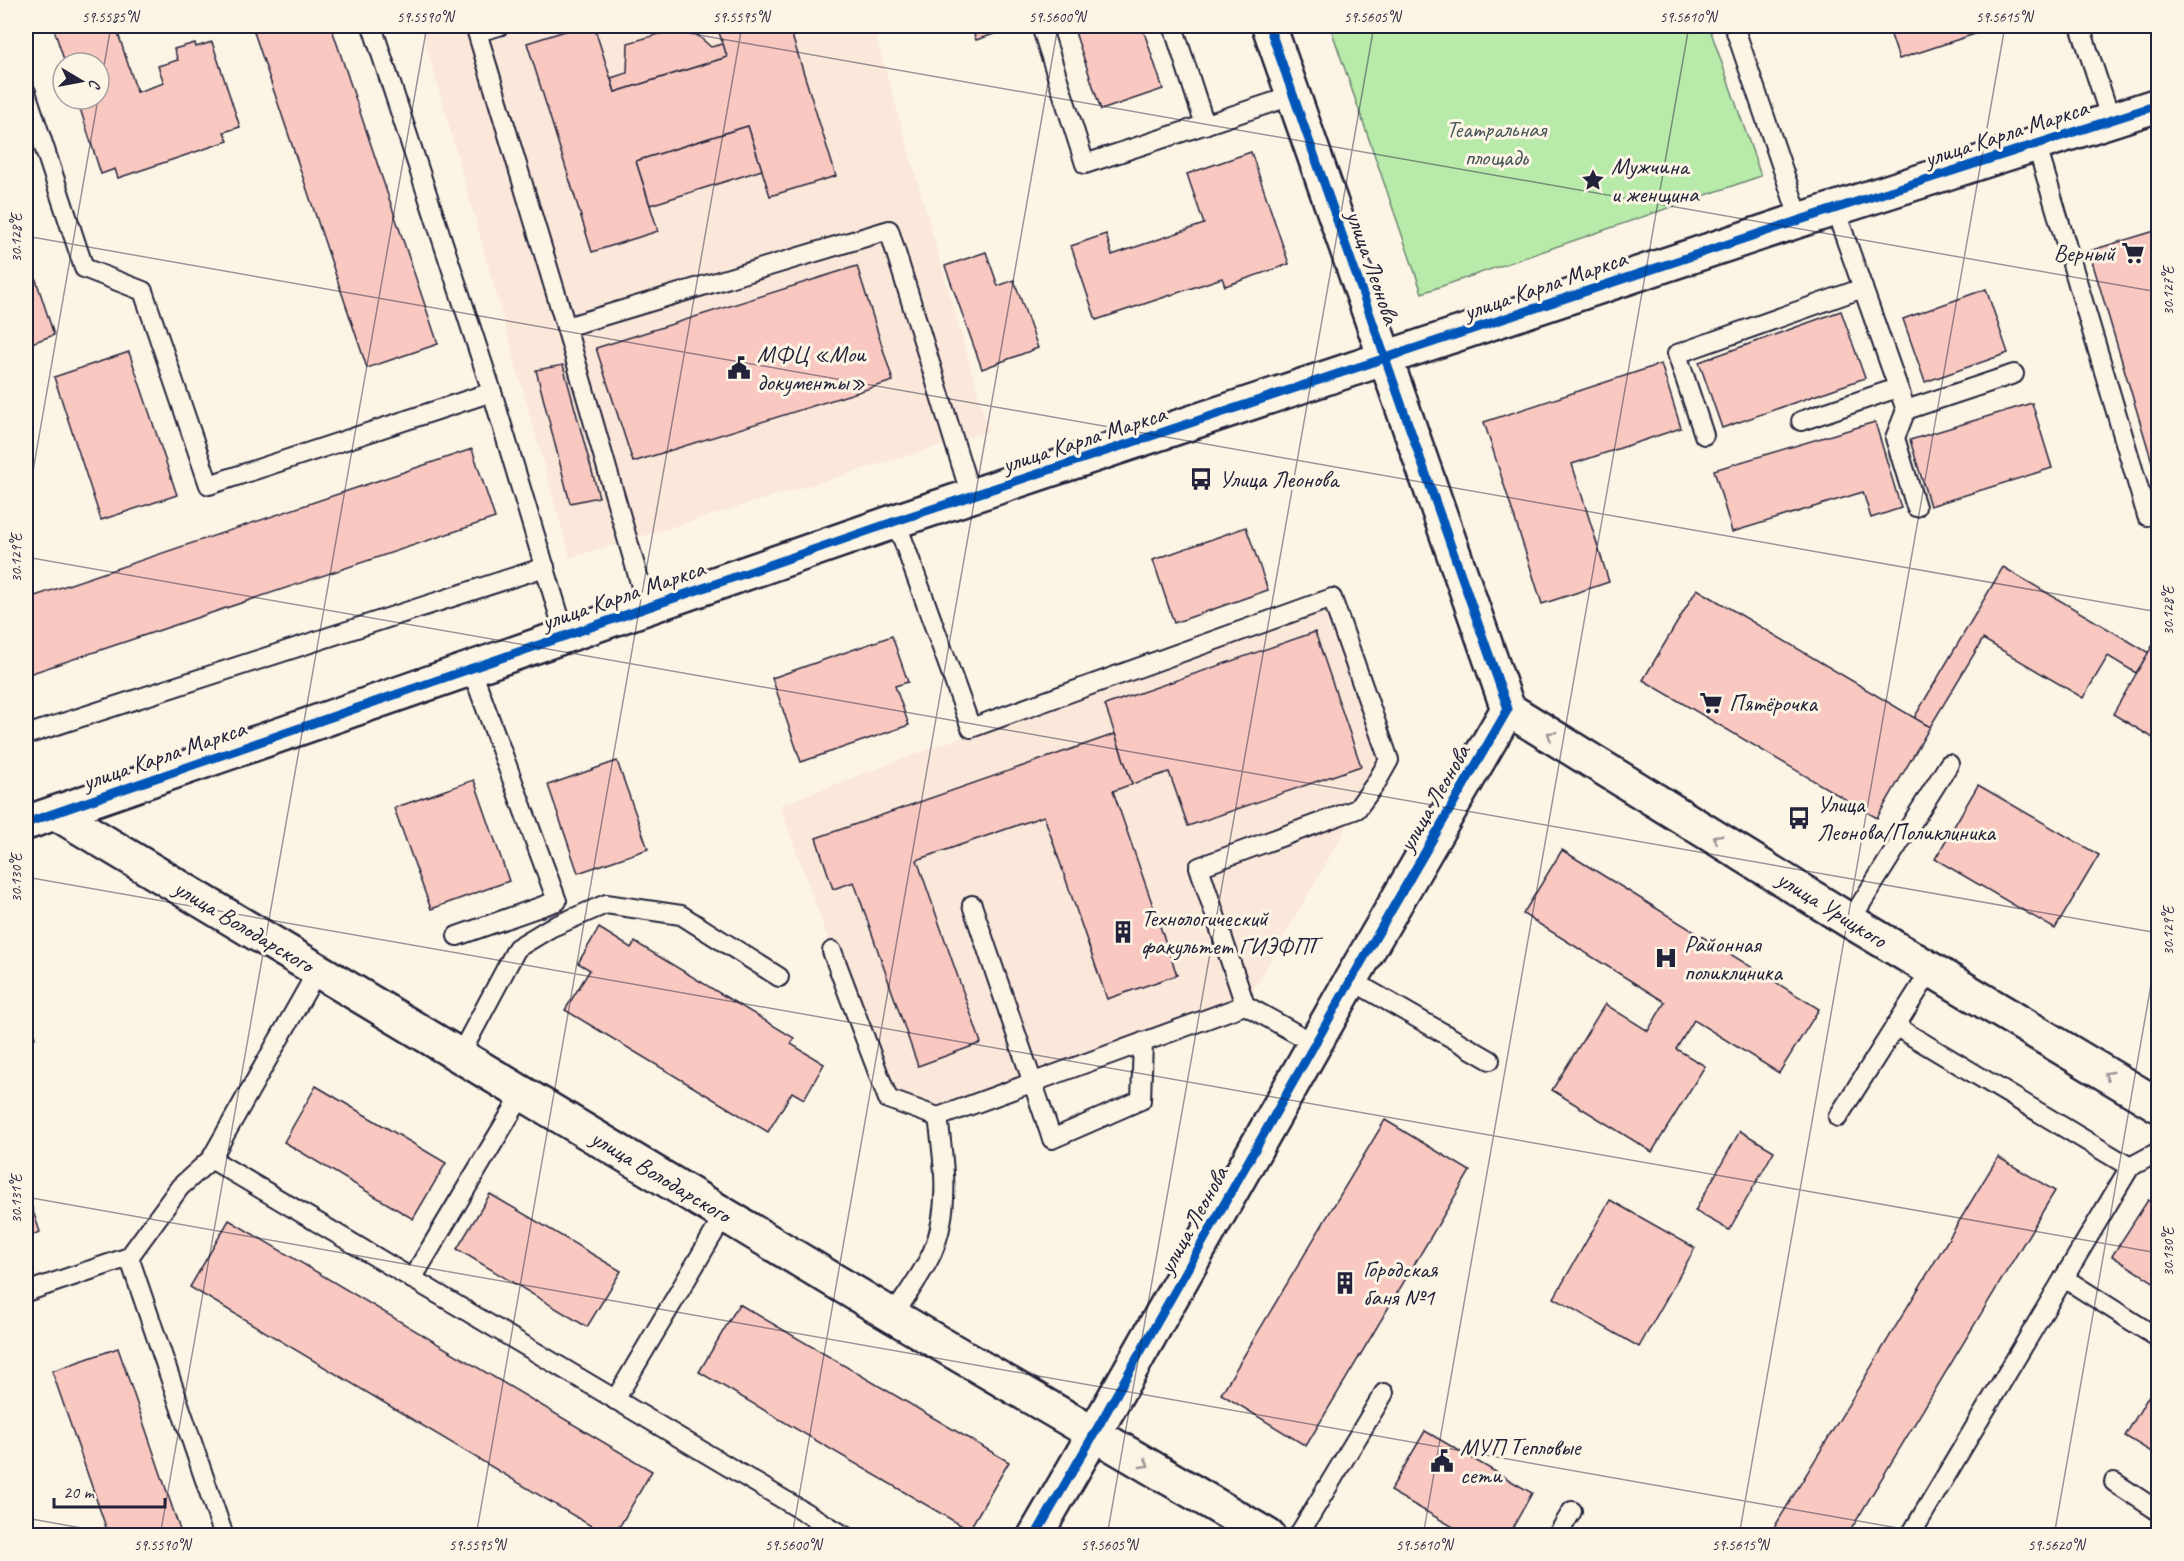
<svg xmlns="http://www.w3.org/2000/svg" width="2184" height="1561" viewBox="0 0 2184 1561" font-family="Caveat,sans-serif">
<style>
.built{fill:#fbe8da}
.green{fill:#b8eaaa;stroke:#6d8672;stroke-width:1.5}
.building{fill:#f9c9c1;stroke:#22223b;stroke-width:1.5}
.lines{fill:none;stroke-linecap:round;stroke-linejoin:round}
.lane-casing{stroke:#22223b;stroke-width:22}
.street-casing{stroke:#22223b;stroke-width:38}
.secondary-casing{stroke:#22223b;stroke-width:38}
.lane{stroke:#fcf5e5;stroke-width:18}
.street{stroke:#fcf5e5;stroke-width:33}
.secondary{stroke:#fcf5e5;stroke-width:33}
.cycleway-casing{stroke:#fcf5e5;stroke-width:13}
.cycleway{stroke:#0057b8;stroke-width:9}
.oneway{stroke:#9a9698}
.ticks{fill:none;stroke:#22223b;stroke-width:1.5;stroke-opacity:0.45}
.labels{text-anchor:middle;stroke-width:6;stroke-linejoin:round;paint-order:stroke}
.park-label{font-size:24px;fill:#485457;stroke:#fcf5e5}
.street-label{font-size:24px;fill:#22223b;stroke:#fcf5e5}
.poi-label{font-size:24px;fill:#22223b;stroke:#fcf5e5;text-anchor:start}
.neatline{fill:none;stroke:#22223b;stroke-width:2}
.ticks-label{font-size:15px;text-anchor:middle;fill:#22223b}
</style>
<rect width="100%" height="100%" fill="#fcf5e5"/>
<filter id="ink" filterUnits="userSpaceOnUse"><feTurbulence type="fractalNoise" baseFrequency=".0167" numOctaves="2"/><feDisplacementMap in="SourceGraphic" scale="12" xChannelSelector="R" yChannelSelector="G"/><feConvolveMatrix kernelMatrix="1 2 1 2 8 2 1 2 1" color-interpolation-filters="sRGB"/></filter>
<g filter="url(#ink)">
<g class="built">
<path d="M421,26H873L989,431L570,558Z"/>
<path d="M1332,598L1389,760L1357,809L1245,1005L938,1117L888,1099L832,951L780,805Z"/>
</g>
<path class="green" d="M1330,26H1709L1761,176L1422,293Z"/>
<g class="building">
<path d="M53,26H129L117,30L137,92L164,83L158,66L178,60L174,49L195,43L196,47L212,42L240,127L224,132L228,141L118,178L115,169L101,174L77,99H99V63H65Z"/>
<path d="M252,26H331L438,344L367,368Z"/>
<path d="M581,26H594L615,92L727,57L717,26H789L836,176L770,196L748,126L636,161L658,231L592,252L527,43Z"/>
<path d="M687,26L711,47L723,44L727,57L615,92L611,78L627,73L628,43Z"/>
<path d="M971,26H1008L1009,29L976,40Z"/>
<path d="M1073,26H1142L1163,89L1101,110Z"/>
<path d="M1888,26H1999L1899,59Z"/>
<path d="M748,126L762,170L650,205L636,161Z"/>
<path d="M1251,152L1289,264L1225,286L1222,278L1096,320L1071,246L1106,234L1112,255L1204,224L1187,174Z"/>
<path d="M2158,230V482L2089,251Z"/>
<path d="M26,249L54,335L26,345Z"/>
<path d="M986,252L998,286L1014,280L1038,348L982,369L945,266Z"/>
<path d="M857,266L893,381L633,462L596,348Z"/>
<path d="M1986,289L2008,353L1925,382L1903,319Z"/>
<path d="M1841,311L1865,378L1722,428L1699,362Z"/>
<path d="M129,352L177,495L101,520L54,377Z"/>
<path d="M1661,364L1681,428L1572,464L1609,582L1542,604L1484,422Z"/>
<path d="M563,365L599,497L570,503L536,370Z"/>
<path d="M2032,403L2052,468L1930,506L1910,440Z"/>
<path d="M1875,422L1901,508L1871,518L1863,492L1732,532L1714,470Z"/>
<path d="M472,449L495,518L26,675V599Z"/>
<path d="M1246,527L1268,590L1174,623L1153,560Z"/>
<path d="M2003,567L2149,653L2136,673L2108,656L2083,698L1983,639L1930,727L1914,718Z"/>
<path d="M1697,589L1930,727L1877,818L1643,680Z"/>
<path d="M1315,632L1361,766L1188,826L1169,772L1132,784L1105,705Z"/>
<path d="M892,636L908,682L895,686L909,725L801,762L772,678Z"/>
<path d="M2158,636V741L2113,714Z"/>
<path d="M1115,734L1132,784L1113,791L1177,975L1107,999L1044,816L917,860L981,1043L918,1066L854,882L833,889L816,838Z"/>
<path d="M617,761L648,849L578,873L548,785Z"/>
<path d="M474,780L509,881L431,909L394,808Z"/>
<path d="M1978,785L2099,855L2055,929L1935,859Z"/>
<path d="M1562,850L1819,1009L1779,1073L1694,1020L1676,1049L1705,1066L1652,1152L1552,1090L1605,1004L1648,1031L1665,1002L1523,914Z"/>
<path d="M599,928L631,948L635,942L794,1038L791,1044L824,1064L804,1099L792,1092L768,1132L565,1010L590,970L578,963Z"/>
<path d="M26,1008L35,1038L26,1041Z"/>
<path d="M316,1086L446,1163L413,1219L284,1142Z"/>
<path d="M1385,1120L1470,1171L1306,1446L1221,1394Z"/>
<path d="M1740,1131L1774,1151L1729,1230L1695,1211Z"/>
<path d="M1998,1157L2055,1191L1847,1536H1769Z"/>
<path d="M26,1190L40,1232L26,1237Z"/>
<path d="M490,1194L621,1271L587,1327L457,1249Z"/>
<path d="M1610,1200L1695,1248L1639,1347L1554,1298Z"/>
<path d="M2148,1200L2158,1206V1285L2112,1256Z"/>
<path d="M229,1220L652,1471L614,1536H608L190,1287Z"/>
<path d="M739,1304L1009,1462L969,1530L699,1372Z"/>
<path d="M118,1348L182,1536H109L52,1371Z"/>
<path d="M2155,1385L2158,1387V1456L2125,1436Z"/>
<path d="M1425,1431L1532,1493L1508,1536H1469L1390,1491Z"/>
</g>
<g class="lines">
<g class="lane-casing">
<g id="lane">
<path d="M372,26L492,392L565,635"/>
<path d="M499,26L477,32L566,327L647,607"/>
<path d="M1041,26L1085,164L1292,96"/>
<path d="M1173,26L1205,125"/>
<path d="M1734,26L1800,220"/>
<path d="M2080,26L2111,120"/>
<path d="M26,92L84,268L143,291L209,485L492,392"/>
<path d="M2036,143L2147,516"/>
<path d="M1835,209L1906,410L2014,374"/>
<path d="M566,327L889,230L971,496"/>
<path d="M1906,410L1895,438L1916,507"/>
<path d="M1801,421L1897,388"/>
<path d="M1704,435L1677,354L1863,288"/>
<path d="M26,735L545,567"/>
<path d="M972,905L1052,1139L1141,1100L1143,1042"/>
<path d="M1850,921L1949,764"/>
<path d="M457,936L557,901L471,668"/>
<path d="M832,951L888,1099L938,1117L1245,1005L1199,867L1357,809L1376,783L1389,760L1332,598L971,728L896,521"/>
<path d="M1351,980L1490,1060"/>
<path d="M1245,1005L1315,1044"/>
<path d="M1895,1026L2130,1167"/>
<path d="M460,1055L517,948L550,928L606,904L681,915L779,977"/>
<path d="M1838,1117L1931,970"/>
<path d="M211,1159L845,1536"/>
<path d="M129,1257L224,1536"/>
<path d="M2064,1278L2158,1338"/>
<path d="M412,1279L523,1093"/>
<path d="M26,1292L129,1257L180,1187L211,1159L318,970"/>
<path d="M893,1316C906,1295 922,1275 932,1253C951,1209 944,1162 938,1117"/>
<path d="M615,1400L725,1214"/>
<path d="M2114,1482L2158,1511"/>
<path d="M1298,1536L1384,1393"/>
<path d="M1557,1536L1572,1511"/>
<path d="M1910,1536L2130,1167L2158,1152"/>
</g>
</g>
<g class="street-casing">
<g id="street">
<path d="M1508,709L1850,921L2158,1105"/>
<path d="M56,813L893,1316L1268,1536"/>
<path d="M1035,1536L1094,1434L1351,980L1508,709L1269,26"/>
</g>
</g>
<g class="secondary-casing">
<path id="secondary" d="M26,823L896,521L1800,220L2158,105"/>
</g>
<use href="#lane" class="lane"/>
<use href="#street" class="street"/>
<use href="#secondary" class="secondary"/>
<g class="cycleway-casing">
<g id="cycleway">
<path d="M26,823L896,521L1800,220L2158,105"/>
<path d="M1035,1536L1094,1434L1351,980L1508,709L1269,26"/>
</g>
</g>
<use href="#cycleway" class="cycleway"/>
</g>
<defs><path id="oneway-chevron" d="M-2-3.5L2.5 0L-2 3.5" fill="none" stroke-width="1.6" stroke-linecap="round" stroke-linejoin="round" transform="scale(1.5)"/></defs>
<g class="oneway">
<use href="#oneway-chevron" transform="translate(1551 735) rotate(-148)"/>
<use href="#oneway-chevron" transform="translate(1717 838) rotate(-148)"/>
<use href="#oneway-chevron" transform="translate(2108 1075) rotate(-149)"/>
<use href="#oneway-chevron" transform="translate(1145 1464) rotate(30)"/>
</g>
</g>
<path class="ticks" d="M648,26L2158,292M99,94L111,26M26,236L2158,612M26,511L98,99M26,557L2158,933M26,877L2158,1253M26,1197L1943,1536M26,1518L126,1536M160,1536L427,26M476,1536L742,26M792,1536L1058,26M1107,1536L1374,26M1423,1536L1689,26M1739,1536L2005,26M2054,1536L2158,945"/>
<defs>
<g id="sight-bare" transform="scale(1.8)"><path d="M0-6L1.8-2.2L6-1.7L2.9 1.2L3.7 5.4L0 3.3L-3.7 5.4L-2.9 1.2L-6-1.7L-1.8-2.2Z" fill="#22223b" stroke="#fcf5e5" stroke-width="2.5" paint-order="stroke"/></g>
<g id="supermarket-bare" transform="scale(1.8)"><path d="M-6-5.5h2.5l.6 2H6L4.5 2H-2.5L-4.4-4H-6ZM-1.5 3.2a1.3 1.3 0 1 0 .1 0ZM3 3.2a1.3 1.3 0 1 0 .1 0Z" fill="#22223b" stroke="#fcf5e5" stroke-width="2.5" paint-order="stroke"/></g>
<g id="civic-bare" transform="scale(1.8)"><path d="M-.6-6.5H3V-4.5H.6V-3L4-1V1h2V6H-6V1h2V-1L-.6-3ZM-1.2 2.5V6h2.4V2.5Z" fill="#22223b" stroke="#fcf5e5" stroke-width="2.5" paint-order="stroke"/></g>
<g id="bus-bare" transform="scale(1.8)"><path d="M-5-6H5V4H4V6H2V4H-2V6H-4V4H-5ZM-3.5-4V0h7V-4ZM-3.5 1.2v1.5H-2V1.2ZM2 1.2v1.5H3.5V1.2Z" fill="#22223b" stroke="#fcf5e5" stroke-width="2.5" paint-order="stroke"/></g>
<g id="building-bare" transform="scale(1.8)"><path d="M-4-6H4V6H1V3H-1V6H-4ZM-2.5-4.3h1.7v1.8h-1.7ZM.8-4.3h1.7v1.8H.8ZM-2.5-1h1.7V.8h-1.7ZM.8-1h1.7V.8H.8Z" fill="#22223b" stroke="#fcf5e5" stroke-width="2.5" paint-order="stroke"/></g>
<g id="hospital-bare" transform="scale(1.8)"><path d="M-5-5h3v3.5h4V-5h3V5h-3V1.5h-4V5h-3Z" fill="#22223b" stroke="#fcf5e5" stroke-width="2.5" paint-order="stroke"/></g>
</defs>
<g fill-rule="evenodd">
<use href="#sight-bare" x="1593" y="180"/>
<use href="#supermarket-bare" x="2133" y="253"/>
<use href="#civic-bare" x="739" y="368"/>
<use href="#bus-bare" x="1201" y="479"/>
<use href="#supermarket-bare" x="1711" y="703"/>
<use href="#bus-bare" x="1799" y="818"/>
<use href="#building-bare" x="1123" y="932"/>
<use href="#hospital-bare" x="1666" y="958"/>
<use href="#building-bare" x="1345" y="1283"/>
<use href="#civic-bare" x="1442" y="1461"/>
</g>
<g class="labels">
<g class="park-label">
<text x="1496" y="137">Театральная<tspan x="1496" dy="28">площадь</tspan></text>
</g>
<g class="street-label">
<text transform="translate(2006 133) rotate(-18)" y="8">улица Карла Маркса</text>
<text transform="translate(1373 267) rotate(71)" y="8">улица Леонова</text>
<text transform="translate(1545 285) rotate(-19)" y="8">улица Карла Маркса</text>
<text transform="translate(1084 439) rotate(-18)" y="8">улица Карла Маркса</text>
<text transform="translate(623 595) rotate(-19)" y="8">улица Карла Маркса</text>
<text transform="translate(164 755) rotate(-19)" y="8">улица Карла Маркса</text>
<text transform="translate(1434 798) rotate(-60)" y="8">улица Леонова</text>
<text transform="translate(1832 909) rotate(32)" y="8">улица Урицкого</text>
<text transform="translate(244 926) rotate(31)" y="8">улица Володарского</text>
<text transform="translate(661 1176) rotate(31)" y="8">улица Володарского</text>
<text transform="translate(1193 1220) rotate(-61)" y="8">улица Леонова</text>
</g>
<g class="poi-label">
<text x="1611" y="174">Мужчина<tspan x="1611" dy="28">и женщина</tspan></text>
<text x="2115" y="261" text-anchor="end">Верный</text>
<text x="757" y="362">МФЦ «Мои<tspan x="757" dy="28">документы»</tspan></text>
<text x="1219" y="487">Улица Леонова</text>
<text x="1729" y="711">Пятёрочка</text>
<text x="1817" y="812">Улица<tspan x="1817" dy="28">Леонова/Поликлиника</tspan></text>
<text x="1141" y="926">Технологический<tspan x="1141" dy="28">факультет ГИЭФПТ</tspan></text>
<text x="1684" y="952">Районная<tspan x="1684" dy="28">поликлиника</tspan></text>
<text x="1363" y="1277">Городская<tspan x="1363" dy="28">баня №1</tspan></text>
<text x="1460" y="1455">МУП Тепловые<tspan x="1460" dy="28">сети</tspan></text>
</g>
</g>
<rect width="2184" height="1561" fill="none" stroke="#fcf5e5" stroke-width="66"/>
<g transform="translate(81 81) rotate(100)"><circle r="28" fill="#fcf5e5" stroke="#a5a1a1" stroke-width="1.5"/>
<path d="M0-4.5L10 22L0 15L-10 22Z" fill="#22223b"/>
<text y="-9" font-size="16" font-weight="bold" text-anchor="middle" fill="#22223b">С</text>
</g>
<path d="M54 1498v9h111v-9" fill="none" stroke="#22223b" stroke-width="3"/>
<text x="63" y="1498" font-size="18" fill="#22223b" stroke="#fcf5e5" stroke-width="4.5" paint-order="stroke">20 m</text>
<rect x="33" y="33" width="2118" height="1495" class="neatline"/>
<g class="ticks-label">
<text x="110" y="22">59.5585°N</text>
<text x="425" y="22">59.5590°N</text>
<text x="741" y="22">59.5595°N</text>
<text x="1057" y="22">59.5600°N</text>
<text x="1372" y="22">59.5605°N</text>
<text x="1688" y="22">59.5610°N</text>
<text x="2004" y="22">59.5615°N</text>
<text transform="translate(16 238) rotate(-90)" y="5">30.128°E</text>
<text transform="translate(2168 291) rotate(-90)" y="5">30.127°E</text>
<text transform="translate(16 558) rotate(-90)" y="5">30.129°E</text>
<text transform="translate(2168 611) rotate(-90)" y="5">30.128°E</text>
<text transform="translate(16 878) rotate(-90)" y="5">30.130°E</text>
<text transform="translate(2168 931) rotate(-90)" y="5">30.129°E</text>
<text transform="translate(16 1199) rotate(-90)" y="5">30.131°E</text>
<text transform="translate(2168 1252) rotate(-90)" y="5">30.130°E</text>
<text x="162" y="1550">59.5590°N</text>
<text x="477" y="1550">59.5595°N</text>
<text x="793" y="1550">59.5600°N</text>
<text x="1109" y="1550">59.5605°N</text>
<text x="1424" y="1550">59.5610°N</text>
<text x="1740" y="1550">59.5615°N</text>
<text x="2056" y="1550">59.5620°N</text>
</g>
</svg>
